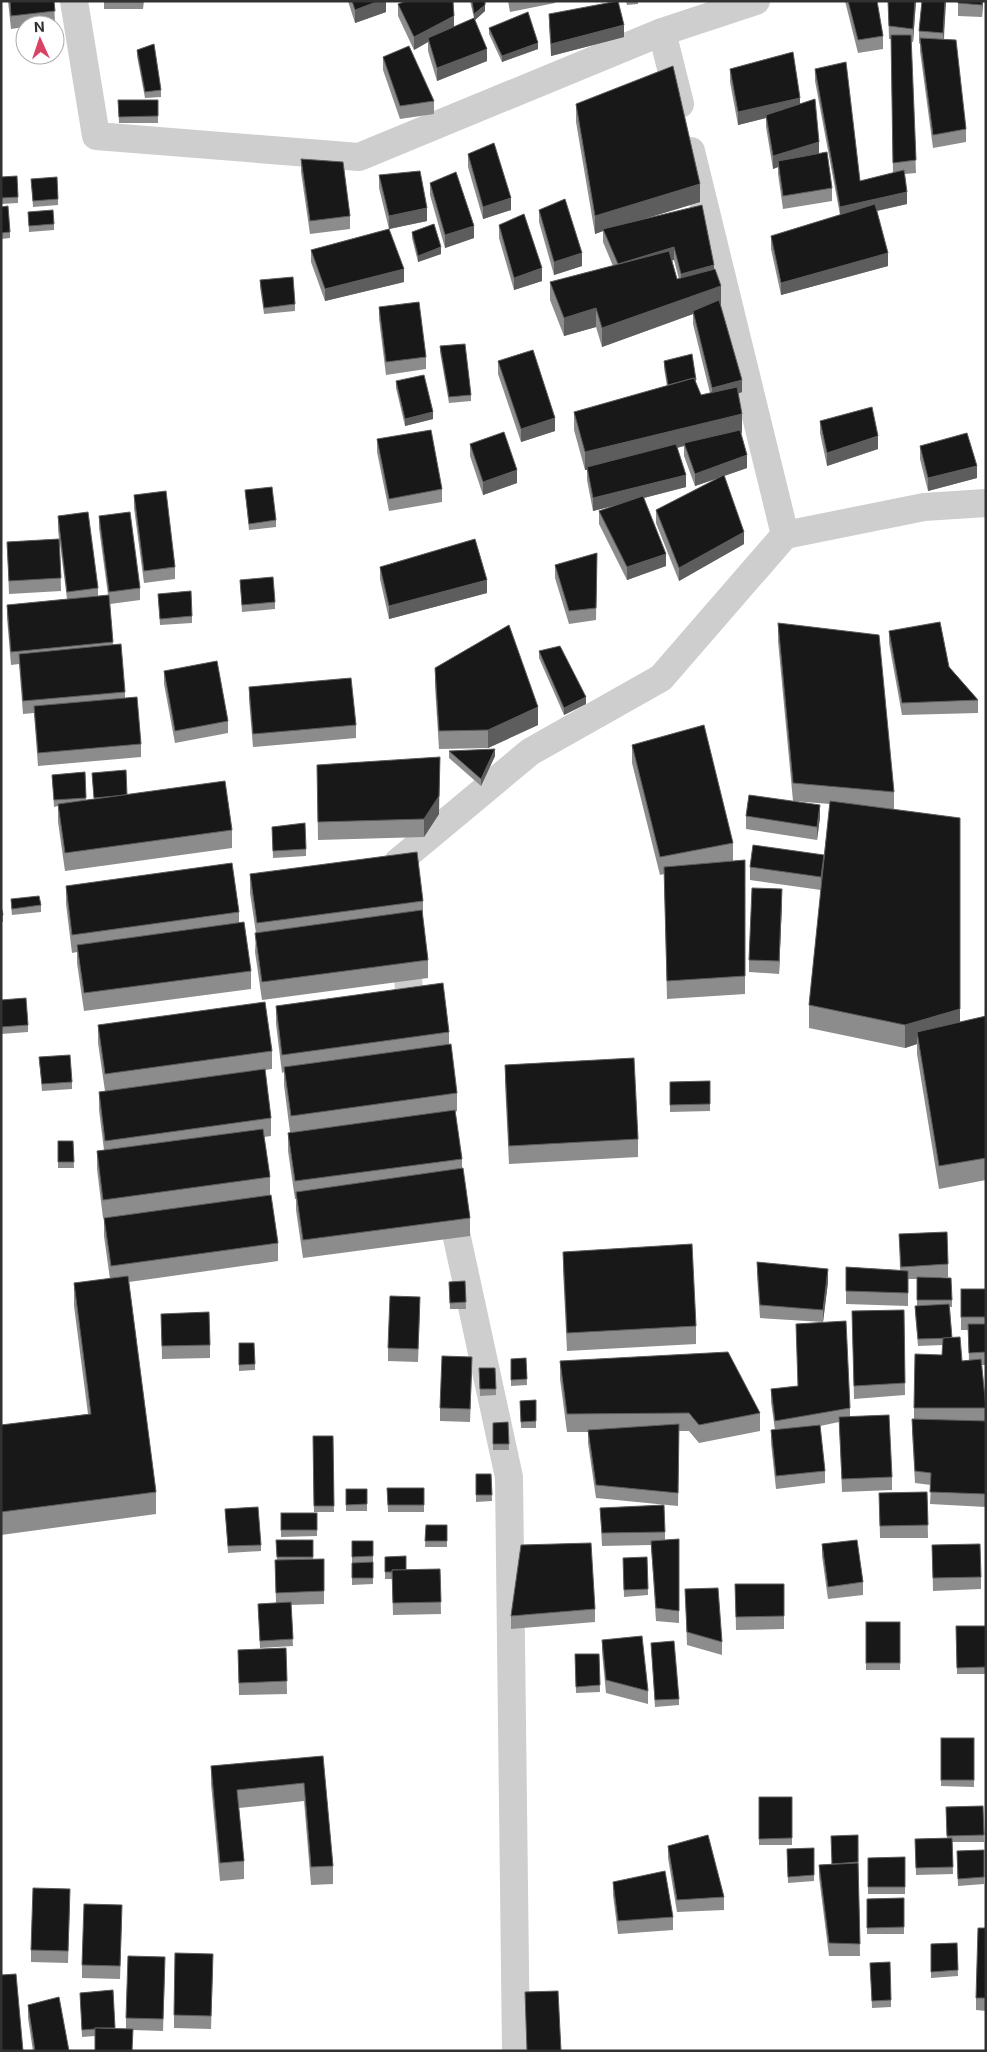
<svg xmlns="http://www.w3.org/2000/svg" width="987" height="2052" viewBox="0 0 987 2052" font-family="Inter,sans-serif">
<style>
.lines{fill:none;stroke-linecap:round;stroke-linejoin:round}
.minor{stroke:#cecece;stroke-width:28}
.wall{fill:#8c8c8c;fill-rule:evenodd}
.shaded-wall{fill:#5d5d5d}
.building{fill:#181818;stroke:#5d5d5d}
</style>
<rect width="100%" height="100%" fill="#fff"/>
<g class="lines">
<g class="minor">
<path d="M74,1L96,136L359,157L662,32L680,104"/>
<path d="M662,32L756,1"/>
<path d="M691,151L785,535L924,507L986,503"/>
<path d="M400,885L398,862L530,752L661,678L785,535"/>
<path d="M405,943L412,1025"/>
<path d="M449,1201L509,1477L516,2051"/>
</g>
</g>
<g class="wall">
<path d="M8,1H54L55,24L46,25H25V27L11,29Z"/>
<path d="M104,1H144L143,9H104Z"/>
<path d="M348,1H386V12L355,23Z"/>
<path d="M470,1H485V11L475,20L487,61L437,81L428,51V42L414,50L398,16V4L454,27L474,18Z"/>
<path d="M508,1H555V3L510,12Z"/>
<path d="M626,1H638V4L627,5Z"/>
<path d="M845,1H877L883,36V49L858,53Z"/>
<path d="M888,1H916L913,42H911L916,173L905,174L907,204L877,211L888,266L781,295L771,249V236L840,215L815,81V69L860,181L893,173L891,39H889Z"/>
<path d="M922,1H946L944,39L966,129V142L933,148L920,51V44L919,43V31Z"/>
<path d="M958,1H983L982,17L958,16Z"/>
<path d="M549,14L624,37L551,56L549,26Z"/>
<path d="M489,28L538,49L502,62L489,34Z"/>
<path d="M137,50L161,90V97L145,98L137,56Z"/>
<path d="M383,57L434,101V114L400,119L383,70Z"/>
<path d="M730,69L800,104L832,188V201L783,209L778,174V167L773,169L766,127V118L738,125L730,82Z"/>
<path d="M118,100H158V123H119Z"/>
<path d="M576,104L700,202L641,220L714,269L721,304L720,305L742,392L738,394L742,433H741L747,468L724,476L744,544L679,581L656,523V510L719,478L695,486L684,456V446L677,448L686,487L644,498L666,566L627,580L599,524V511L621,504L593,511L587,480V470H585L574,430V412L667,386L664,368V361L696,380V385L701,395L710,393L693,324V314L602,347L596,327L564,336L550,300V282L613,266L603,242V231L595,234L576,122ZM672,260H674L679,279H677Z"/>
<path d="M468,154L511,210L483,219L468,167Z"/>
<path d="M301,159L350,216V229L310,234L301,172Z"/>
<path d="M379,175L427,221L389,229L404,282L325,301L311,262V250L389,229L379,188Z"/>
<path d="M1,177L18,197V203L1,204Z"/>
<path d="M31,179L58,199V205L33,207Z"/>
<path d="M430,183L474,238L445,248L430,195Z"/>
<path d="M1,207L10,232V238L1,239Z"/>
<path d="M539,210L582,266L554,275L539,222Z"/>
<path d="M28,212L54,224V230L29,232Z"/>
<path d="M499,225L542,281L514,290L499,238Z"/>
<path d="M412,232L441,254L418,262L412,238Z"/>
<path d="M260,280L295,304V311L264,314L260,287Z"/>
<path d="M379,307L426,357V369L386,375L379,319Z"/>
<path d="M440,346L471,395V401L449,403L440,352Z"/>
<path d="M498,361L555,431L521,442L498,374Z"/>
<path d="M396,381L433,419L405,426L396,388Z"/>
<path d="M820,421L878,449L827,466L820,433Z"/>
<path d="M377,439L442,489V502L389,511L377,452Z"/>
<path d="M470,444L517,483L483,495L470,456Z"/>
<path d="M920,446L977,478L928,491L920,459Z"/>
<path d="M245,490L276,520V527L249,530Z"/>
<path d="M134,495L175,567V579L144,583L134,508Z"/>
<path d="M58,516L98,588V596L108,595L99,528V516L140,588V600L110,604L113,645L125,692V698L141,744V757L38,766L34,713L23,714L19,664L11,665L7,618V605L67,599L60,544L61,591L9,594L7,542L59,539L58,529Z"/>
<path d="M597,553L596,620L569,624L555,578V565Z"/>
<path d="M380,567L487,593L389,619L380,579Z"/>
<path d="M240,580L275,602V609L242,612Z"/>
<path d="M158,594L192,616V623L160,625Z"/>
<path d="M778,623L894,792V809L960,1022L986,1016V1180L939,1189L917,1054V1044L905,1048L809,1028V1005L821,890L750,880V867L824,855L830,804L793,801L778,641Z"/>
<path d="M889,631L949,667L978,700V713L902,715L889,643Z"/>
<path d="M539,651L586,704L564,715L539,658Z"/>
<path d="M435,668L538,725L488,748L439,749L435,686Z"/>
<path d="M164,671L228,721V733L175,743L164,684Z"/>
<path d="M249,687L356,725V738L253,747L249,700Z"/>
<path d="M632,745L733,843V861L745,860V994L667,999L664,874L660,875L632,763Z"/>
<path d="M449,751L495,756L481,786L449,758Z"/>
<path d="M317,765L439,814L424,837L318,840Z"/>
<path d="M85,772L86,800L94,799L92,773L127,795L232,830V848L65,871L58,822V806L54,807L52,775Z"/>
<path d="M746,816L820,817L817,840L746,829Z"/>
<path d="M272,827L306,849V856L273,858Z"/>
<path d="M250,874L423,901V919L428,960V978L262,1000L255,952L256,933L250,893Z"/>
<path d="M66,886L239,912V922L251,971V989L84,1011L77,963V952L72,953L66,904Z"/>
<path d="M11,899L41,905V912L12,915L11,906Z"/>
<path d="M782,902L779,974L749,972V960Z"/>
<path d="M1,906L3,915V922H1Z"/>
<path d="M1,1000L28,1025V1032L1,1034Z"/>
<path d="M276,1006L449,1032V1044L457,1093V1111L455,1112L462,1159V1169L470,1218V1236L303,1258L296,1210V1199H295L288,1151V1133L290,1132L284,1085V1072L282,1073L276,1024Z"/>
<path d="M98,1025L272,1051V1069L265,1070L271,1118V1136L264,1137L270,1177V1195L278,1243V1261L129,1282L156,1492V1514L1,1535V1425L88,1414L74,1306V1283L110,1279L104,1236V1218H103L97,1169V1151L104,1150L99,1110V1092L105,1091L98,1043Z"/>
<path d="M39,1057L72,1082V1089L42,1091Z"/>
<path d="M505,1065L638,1139V1157L509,1164L505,1083Z"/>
<path d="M710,1081V1111L670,1112V1082Z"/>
<path d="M58,1141H73L74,1168H58Z"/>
<path d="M899,1234L948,1264V1277H941L952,1300V1307H950L952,1338L962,1361L969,1360L968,1330H961V1289H986V1365H982L986,1408V1507L930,1504L931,1485L915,1483L912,1432V1419H914V1408L942,1355L943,1345L918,1346L915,1313V1306H917V1279H908V1306L846,1304V1267L900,1270Z"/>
<path d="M563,1252L696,1326V1344L567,1351L563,1270Z"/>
<path d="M757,1262L828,1282L823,1322L760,1318L757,1275Z"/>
<path d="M465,1281L466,1309H450L449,1282Z"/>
<path d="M420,1310L418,1362L388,1361V1348Z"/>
<path d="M904,1310L905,1395L854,1399L852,1311Z"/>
<path d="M161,1314L210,1345V1358L162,1359Z"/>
<path d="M239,1343L255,1364V1370L239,1371Z"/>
<path d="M526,1358L527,1385L511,1386V1359Z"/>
<path d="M560,1361L760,1413V1431L699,1443L689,1431H679L678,1506L596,1498L588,1443V1432H567L560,1379Z"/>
<path d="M479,1368H495L496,1395L480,1396Z"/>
<path d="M472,1370L470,1422L440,1421V1408Z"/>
<path d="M771,1389L850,1408V1417L892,1477V1490L842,1492L839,1422L820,1426L825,1471V1483L776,1489L771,1443V1430H775L771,1402Z"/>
<path d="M536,1400V1428H521L520,1401Z"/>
<path d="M508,1422L509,1450H493V1423Z"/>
<path d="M313,1436H333L334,1512H314Z"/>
<path d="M476,1474H491L492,1501L476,1502Z"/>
<path d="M387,1488H424V1512H388Z"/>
<rect x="346" y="1489" width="21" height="22"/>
<path d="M927,1492L928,1538H880L879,1493Z"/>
<path d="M600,1508L665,1532V1540L679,1539V1623L656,1621L651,1545L602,1546Z"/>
<path d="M225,1509L261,1545V1551L228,1553Z"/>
<path d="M281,1513H317V1536L281,1537Z"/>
<path d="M426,1525H447V1547H425Z"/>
<path d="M276,1540H313V1559H324V1604L291,1605L293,1646L260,1648L258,1604L276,1603L275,1560H277Z"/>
<path d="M352,1541H373V1584L352,1585Z"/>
<path d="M822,1544L863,1582V1595L828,1599L822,1556Z"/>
<path d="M932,1545L981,1577V1589L933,1591Z"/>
<path d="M385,1557L406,1570L440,1569L441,1614L393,1615L392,1579H385Z"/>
<path d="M647,1557L648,1595L624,1597L623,1565Z"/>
<path d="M735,1584H784V1629L736,1630Z"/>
<path d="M685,1589L722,1642V1655L687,1645Z"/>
<path d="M595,1609V1622L511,1629V1616Z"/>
<rect x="866" y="1622" width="34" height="48"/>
<path d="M956,1626H986V1674H957Z"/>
<path d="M602,1640L648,1691V1704L606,1693L602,1652Z"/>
<path d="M651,1643L679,1699V1705L655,1707Z"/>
<path d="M286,1648L287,1694L239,1695L238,1650Z"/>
<path d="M575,1654H599L600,1692L576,1693Z"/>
<path d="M941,1738H974V1787L941,1786Z"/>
<path d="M323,1756L333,1866V1884L311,1885L304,1801L239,1808L244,1861V1879L220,1881L211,1784V1766Z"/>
<rect x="759" y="1797" width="33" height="48"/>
<path d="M983,1806L984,1842H952L953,1874L916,1875L915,1839L947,1838L946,1807Z"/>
<path d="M858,1835L860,1956H829L819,1877V1865L831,1864Z"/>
<path d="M668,1846L724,1897V1910L677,1912L668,1858Z"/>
<path d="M814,1848V1881L788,1883L787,1849Z"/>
<path d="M984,1850V1884L958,1886L957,1851Z"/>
<path d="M905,1857V1894H868V1858Z"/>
<path d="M613,1882L673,1917V1930L618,1934L613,1895Z"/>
<path d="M904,1898V1934H867V1899Z"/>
<path d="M70,1902L68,1963L31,1962V1950Z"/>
<path d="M122,1917L120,1979L82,1978V1965Z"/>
<path d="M986,1928V2011L976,2010V1998Z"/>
<path d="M957,1943L958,1976L931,1978V1944Z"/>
<path d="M870,1963L891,2000V2007L872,2008Z"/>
<path d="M213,1967L211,2029L174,2028V2015Z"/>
<path d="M165,1970L163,2031L133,2030L95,2036L82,2037L80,1993L113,1990L115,2029H126V2018Z"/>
<path d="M28,2005L69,2051H33L28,2018Z"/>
</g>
<g class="shaded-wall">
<path d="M379,1H386V12L355,23V10Z"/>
<path d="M915,1H916L913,42V29Z"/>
<path d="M945,1H946L943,46V33Z"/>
<path d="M982,1H983L982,17Z"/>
<path d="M485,5V11L474,21V14Z"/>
<path d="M454,16V29L428,38V42L414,50V37Z"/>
<path d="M624,25V37L551,56V44Z"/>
<path d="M538,43V49L502,62V56Z"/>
<path d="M487,49V61L437,81V68Z"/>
<path d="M800,98V111L766,115V118L738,125V112Z"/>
<path d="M819,142V154L778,161V167L773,169V156Z"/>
<path d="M700,184V202L604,231L603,229V231L595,234V216Z"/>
<path d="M907,192V204L840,219V207Z"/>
<path d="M511,198V210L483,219V207Z"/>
<path d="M427,208V221L389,229V216Z"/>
<path d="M474,226V238L445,248V235Z"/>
<path d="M441,247V254L418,262V256Z"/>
<path d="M674,247V260L618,276V264Z"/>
<path d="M582,253V266L554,275V262Z"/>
<path d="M888,253V266L781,295V283Z"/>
<path d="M714,265V278L681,286V274Z"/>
<path d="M542,268V281L514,290V278Z"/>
<path d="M404,269V282L325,301V289Z"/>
<path d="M721,286V304L693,314V311V314L602,347V328Z"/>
<path d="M596,308V327L564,336V318Z"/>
<path d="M742,380V392L712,401V388Z"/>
<path d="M433,412V419L405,426V419Z"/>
<path d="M742,414V433L685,446L684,443V446L588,469L587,467V470H585V452Z"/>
<path d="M555,418V431L521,442V429Z"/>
<path d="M878,436V449L827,466V453Z"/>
<path d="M747,455V468L695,486V474Z"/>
<path d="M977,466V478L928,491V478Z"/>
<path d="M517,470V483L483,495V482Z"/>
<path d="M686,475V487L593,511V498Z"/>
<path d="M744,532V544L679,581V568Z"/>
<path d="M666,554V566L627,580V567Z"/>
<path d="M487,580V593L389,619V606Z"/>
<path d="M586,697V704L564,715V708Z"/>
<path d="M538,707V725L488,748V730Z"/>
<path d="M495,749V756L481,786V779Z"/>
<path d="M440,757L439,814L424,837V819Z"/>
<path d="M820,805V817L817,840V827Z"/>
<path d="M824,855L821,890V877Z"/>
<path d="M782,889V902L779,974V961Z"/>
<path d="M960,1009V1031L917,1032V1044L905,1048V1025Z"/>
<path d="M828,1269V1282L823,1322V1310Z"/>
</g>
<g class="building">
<path d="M10,1H54L55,11L11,16Z"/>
<path d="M104,1H144L143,2H104Z"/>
<path d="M352,1H379L355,10Z"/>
<path d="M406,1H453L454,16L414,37L398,4Z"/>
<path d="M472,1H485V5L474,14Z"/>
<path d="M618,1L624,25L551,44L549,14Z"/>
<path d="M848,1H877L883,36L858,40Z"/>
<path d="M888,1H915L913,29L889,26Z"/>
<path d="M922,1H945L943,33L919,31Z"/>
<path d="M958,1H982V5L958,3Z"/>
<path d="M528,12L538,43L502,56L489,28Z"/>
<path d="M474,18L487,49L437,68L428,38Z"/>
<path d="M891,35H911L916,160L893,163Z"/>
<path d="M920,38L956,40L966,129L933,135Z"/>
<path d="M154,44L161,90L145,92L137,50Z"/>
<path d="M409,46L434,101L400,106L383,57Z"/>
<path d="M793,52L800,98L738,112L730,69Z"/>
<path d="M846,62L860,181L904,170L907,192L840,207L815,69Z"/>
<path d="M673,66L700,184L595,216L576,104Z"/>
<path d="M815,99L819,142L773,156L766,115Z"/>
<path d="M118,100H158V116L119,117Z"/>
<path d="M494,143L511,198L483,207L468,154Z"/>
<path d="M827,152L832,188L783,196L778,161Z"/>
<path d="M301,159L343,162L350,216L310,221Z"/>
<path d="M420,171L427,208L389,216L379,175Z"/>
<path d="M456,172L474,226L445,235L430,183Z"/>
<path d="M17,176L18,197L1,198V177Z"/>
<path d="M57,177L58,199L33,201L31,179Z"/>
<path d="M565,199L582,253L554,262L539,210Z"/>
<path d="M875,204L888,253L781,283L771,236Z"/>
<path d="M702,205L714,265L681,274L674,247L618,264L603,229Z"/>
<path d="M8,206L10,232L1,233V207Z"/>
<path d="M53,210L54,224L29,226L28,212Z"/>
<path d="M524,214L542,268L514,278L499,225Z"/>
<path d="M434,224L441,247L418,256L412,232Z"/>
<path d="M389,229L404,269L325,289L311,250Z"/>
<path d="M669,251L677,279L715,269L721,286L602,328L596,308L564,318L550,282Z"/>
<path d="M293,277L295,304L264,308L260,280Z"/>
<path d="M719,300L742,380L712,388L693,311Z"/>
<path d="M419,302L426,357L386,362L379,307Z"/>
<path d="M465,344L471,395L449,397L440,346Z"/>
<path d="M533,350L555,418L521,429L498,361Z"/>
<path d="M692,354L696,380H695L694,378L668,385L664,361Z"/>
<path d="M424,375L433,412L405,419L396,381Z"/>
<path d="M694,378L701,395L737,387L742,414L585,452L574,412Z"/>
<path d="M872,407L878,436L827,453L820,421Z"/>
<path d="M431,430L442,489L389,499L377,439Z"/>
<path d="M740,430L747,455L695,474L684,443Z"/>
<path d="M504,432L517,470L483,482L470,444Z"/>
<path d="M967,433L977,466L928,478L920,446Z"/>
<path d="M676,444L686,475L593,498L587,467Z"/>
<path d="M724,475L744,532L679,568L656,510Z"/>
<path d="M272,487L276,520L249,524L245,490Z"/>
<path d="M166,491L175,567L144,571L134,495Z"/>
<path d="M643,496L666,554L627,567L599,511Z"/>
<path d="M88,512L98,588L67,592L58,516Z"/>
<path d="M130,512L140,588L109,592L99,516Z"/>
<path d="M59,539L61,578L9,581L7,542Z"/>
<path d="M475,539L487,580L389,606L380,567Z"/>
<path d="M597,553L596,608L569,611L555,565Z"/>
<path d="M273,577L275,602L242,605L240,580Z"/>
<path d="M191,591L192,616L160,619L158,594Z"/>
<path d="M109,595L113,642L11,652L7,605Z"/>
<path d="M940,622L949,667L978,700L902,703L889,631Z"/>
<path d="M778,623L879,635L894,792L793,783Z"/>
<path d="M509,625L538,707L488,730L439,731L435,668Z"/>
<path d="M121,644L125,692L23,701L19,654Z"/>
<path d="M560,646L586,697L564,708L539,651Z"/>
<path d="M217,661L228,721L175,731L164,671Z"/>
<path d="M351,678L356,725L253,734L249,687Z"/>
<path d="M137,697L141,744L38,753L34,706Z"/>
<path d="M704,725L733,843L660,857L632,745Z"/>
<path d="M495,749L481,779L449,751Z"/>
<path d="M440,757L439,796L424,819L318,822L317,765Z"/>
<path d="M126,770L127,795L94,798L92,773Z"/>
<path d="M85,772L86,798L54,800L52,775Z"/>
<path d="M225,781L232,830L65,853L58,804Z"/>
<path d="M749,795L820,805L817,827L746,816Z"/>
<path d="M830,801L960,818V1009L905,1025L809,1005Z"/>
<path d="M305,823L306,849L273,851L272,827Z"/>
<path d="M753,845L824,855L821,877L750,867Z"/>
<path d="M417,852L423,901L257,923L250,874Z"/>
<path d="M745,860V976L667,981L664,867Z"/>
<path d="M232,863L239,912L72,935L66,886Z"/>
<path d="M752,888L782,889L779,961L749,960Z"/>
<path d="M39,896L41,905L12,909L11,899Z"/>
<path d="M1,906L3,915H1Z"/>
<path d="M422,910L428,960L262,982L255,933Z"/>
<path d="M244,922L251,971L84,993L77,945Z"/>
<path d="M443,983L449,1032L282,1055L276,1006Z"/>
<path d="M26,998L28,1025L1,1027V1000Z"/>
<path d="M265,1002L272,1051L105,1074L98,1025Z"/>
<path d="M986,1016V1158L939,1166L917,1032Z"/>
<path d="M451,1044L457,1093L291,1116L284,1067Z"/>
<path d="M70,1055L72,1082L42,1084L39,1057Z"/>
<path d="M634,1058L638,1139L509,1146L505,1065Z"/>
<path d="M265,1069L271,1118L105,1141L99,1092Z"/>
<path d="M710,1081V1104L670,1105V1082Z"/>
<path d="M455,1110L462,1159L295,1181L288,1133Z"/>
<path d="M263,1129L270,1177L103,1200L97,1151Z"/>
<path d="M58,1141H73L74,1162H58Z"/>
<path d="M463,1168L470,1218L303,1240L296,1192Z"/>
<path d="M271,1195L278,1243L111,1266L104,1218Z"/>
<path d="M947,1232L948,1264L901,1267L899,1234Z"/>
<path d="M692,1244L696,1326L567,1333L563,1252Z"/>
<path d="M757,1262L828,1269L823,1310L760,1305Z"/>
<path d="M846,1267L908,1271V1293L846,1291Z"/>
<path d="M128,1276L156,1492L1,1512V1425L91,1414L74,1283Z"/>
<path d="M917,1277L951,1278L952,1300H917Z"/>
<path d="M465,1281L466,1302L450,1303L449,1282Z"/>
<rect x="961" y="1289" width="25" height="28"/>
<path d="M390,1296L420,1297L418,1349L388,1348Z"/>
<path d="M949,1304L952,1338L918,1339L915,1306Z"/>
<path d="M904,1310L905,1383L854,1386L852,1311Z"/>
<path d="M209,1312L210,1345L162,1346L161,1314Z"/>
<path d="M846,1321L850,1408L775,1421L771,1389L798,1386L796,1324Z"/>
<path d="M968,1324H986V1352L969,1353Z"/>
<path d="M960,1337L962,1361L981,1359L986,1408H914L915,1354L942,1355L943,1338Z"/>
<path d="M239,1343H254L255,1364L239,1365Z"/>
<path d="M728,1352L760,1413L699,1425L689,1413L567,1414L560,1361Z"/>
<path d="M442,1356L472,1357L470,1409L440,1408Z"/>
<path d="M526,1358L527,1379L511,1380V1359Z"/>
<path d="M479,1368H495L496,1389H480Z"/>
<path d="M536,1400V1421L521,1422L520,1401Z"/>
<path d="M889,1415L892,1477L842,1479L839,1417Z"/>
<path d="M912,1419L986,1421V1494L930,1492L931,1473L915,1471Z"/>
<path d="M508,1422L509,1444H493V1423Z"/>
<path d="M679,1424L678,1493L596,1485L588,1430Z"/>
<path d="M820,1425L825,1471L776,1476L771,1430Z"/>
<path d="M313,1436H333L334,1506H314Z"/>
<path d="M476,1474H491L492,1495H476Z"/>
<path d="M387,1488H424V1505H388Z"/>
<path d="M346,1489H367V1504L346,1505Z"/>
<path d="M927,1492L928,1525L880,1526L879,1493Z"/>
<path d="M664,1505L665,1532L602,1533L600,1508Z"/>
<path d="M258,1507L261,1545L228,1546L225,1509Z"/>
<rect x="281" y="1513" width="36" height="17"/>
<path d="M426,1525H447V1541H425Z"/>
<path d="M679,1539V1611L656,1608L651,1541Z"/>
<path d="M276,1540H313V1557H277Z"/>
<path d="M857,1540L863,1582L828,1587L822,1544Z"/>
<path d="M352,1541H373V1556L352,1557Z"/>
<path d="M591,1543L595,1609L511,1616L521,1545Z"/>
<path d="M980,1544L981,1577L933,1578L932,1545Z"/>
<path d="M406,1556V1570H392V1572H385V1557Z"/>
<path d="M647,1557L648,1589L624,1590L623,1558Z"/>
<path d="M324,1559V1591L276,1593L275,1560Z"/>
<path d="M373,1562V1578H352V1563Z"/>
<path d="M440,1569L441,1602L393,1603L392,1570Z"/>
<path d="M735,1584H784V1616L736,1617Z"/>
<path d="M718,1588L722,1642L687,1632L685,1589Z"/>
<path d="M291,1602L293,1639L260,1641L258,1604Z"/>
<rect x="866" y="1622" width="34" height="41"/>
<path d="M956,1626H986V1667L957,1668Z"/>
<path d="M642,1636L648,1691L606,1680L602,1640Z"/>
<path d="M674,1641L679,1699L655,1700L651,1643Z"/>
<path d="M286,1648L287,1681L239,1683L238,1650Z"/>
<path d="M575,1654H599L600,1685L576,1687Z"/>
<rect x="941" y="1738" width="33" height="42"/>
<path d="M323,1756L333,1866L311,1867L304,1783L237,1790L244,1861L220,1863L211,1766Z"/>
<path d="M759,1797H792V1838L759,1839Z"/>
<path d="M983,1806L984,1835L947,1836L946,1807Z"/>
<path d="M708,1835L724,1897L677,1900L668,1846Z"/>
<path d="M858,1835V1862L832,1864L831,1836Z"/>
<path d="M952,1838L953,1867L916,1868L915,1839Z"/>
<path d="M814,1848V1875L788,1877L787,1849Z"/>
<path d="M984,1850V1877L958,1879L957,1851Z"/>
<path d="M905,1857V1887H868V1858Z"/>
<path d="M858,1863L860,1944L829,1943L819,1865Z"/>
<path d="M665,1871L673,1917L618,1921L613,1882Z"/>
<path d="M33,1888L70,1889L68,1951L31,1950Z"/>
<path d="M904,1898V1927L867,1928V1899Z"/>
<path d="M84,1904L122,1905L120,1966L82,1965Z"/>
<path d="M978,1928H986V1998H976Z"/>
<path d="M957,1943L958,1970L931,1972V1944Z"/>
<path d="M175,1953L213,1954L211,2016L174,2015Z"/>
<path d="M128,1956L165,1957L163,2019L126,2018Z"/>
<path d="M890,1962L891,2000L872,2001L870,1963Z"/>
<path d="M16,1974L23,2051H1V1975Z"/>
<path d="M113,1990L115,2028H95V2029L82,2030L80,1993Z"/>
<path d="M558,1991L561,2051H527L525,1992Z"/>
<path d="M59,1997L69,2051H35L28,2005Z"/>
<path d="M95,2028L133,2029L132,2051H95Z"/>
</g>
<rect width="987" height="2052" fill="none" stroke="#313131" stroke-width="5"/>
<g transform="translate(40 40) rotate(357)"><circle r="24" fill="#ffffff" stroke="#adadad"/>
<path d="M0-4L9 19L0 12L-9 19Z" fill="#d84364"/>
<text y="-8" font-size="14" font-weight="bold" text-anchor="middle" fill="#313131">N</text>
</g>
</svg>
